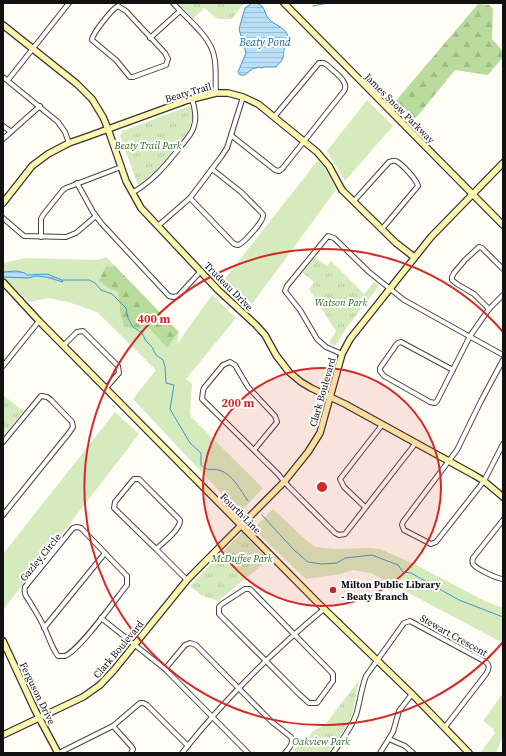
<svg xmlns="http://www.w3.org/2000/svg" width="506" height="756" viewBox="0 0 506 756" font-family="'Source Serif 4',serif">
<style>
.grass{fill:#d5ebbd}
.forest{fill:url(#forest-firs)}
.park{fill:url(#park-tufts)}
.water{fill:url(#water-rules);stroke:#3f96cf}
.lines{fill:none;stroke-linecap:round;stroke-linejoin:round}
.stream{stroke:#3f96cf;stroke-width:1}
.street-casing{stroke:#444;stroke-width:6}
.secondary-casing{stroke:#333;stroke-width:8}
.street{stroke:#fff;stroke-width:4}
.secondary{stroke:#fff6b0;stroke-width:5.5}
.ring{fill:none;stroke:#d62828;stroke-width:2}
.poi-dot{fill:#c4262e;stroke:#fff;stroke-width:1.5}
.labels{text-anchor:middle;stroke-width:4;stroke-linejoin:round;paint-order:stroke}
.street-label{font-size:10px;fill:#111;stroke:#fff}
.park-label{font-size:10px;font-style:italic;fill:#2f6b1f;stroke:#fff}
.poi-label{font-size:10px;font-weight:bold;fill:#111;stroke:#fff;text-anchor:start}
.water-label{font-size:11px;font-style:italic;fill:#1768a6;stroke:#fff}
.centre{fill:#d62828;stroke:#fff;stroke-width:2}
.ring-label{font-size:12px;text-anchor:middle;font-weight:bold;fill:#d62828;stroke:#fff;stroke-width:4;stroke-linejoin:round;paint-order:stroke}
</style>
<defs>
<pattern id="forest-firs" width="22" height="20" patternUnits="userSpaceOnUse"><rect width="22" height="20" fill="#b9dc9c"/><path d="M5 1l3.5 6h-7zM16 11l3.5 6h-7z" fill="#9ebc85"/></pattern>
<pattern id="park-tufts" width="24" height="20" patternUnits="userSpaceOnUse"><rect width="24" height="20" fill="#d5ebbd"/><path d="M3 7l-1-3M5 7V3M7 7l1-3M15 17l-1-3M17 17v-4M19 17l1-3" fill="none" stroke="#b6c8a1"/></pattern>
<pattern id="water-rules" width="6" height="5" patternUnits="userSpaceOnUse"><rect width="6" height="5" fill="#b9e0f7"/><path d="M0 2.5h6" fill="none" stroke="#9ebfd3"/></pattern>
</defs>
<rect width="100%" height="100%" fill="#fffdf5"/>
<g class="grass">
<path d="M367,100L393,126L345,181L327,151Z"/>
<path d="M318,160L323,165L336,190L252,304L224,280Z"/>
<path d="M106,257L115,266L112,267L110,289L118,292L120,311L147,326L167,348L179,332L177,344L212,295L236,318L186,379L192,384L190,411L191,417L263,488L240,513L133,399L156,370L97,312L68,302L49,298L29,302L4,278L13,276L27,278L37,276L46,277L60,282L38,274L27,275L16,271L3,272V263L26,258L97,260Z"/>
<path d="M115,412L139,434L3,610V554Z"/>
<path d="M273,509L308,542L316,547L335,549L369,548L380,549L414,564L485,601L503,608V643L371,573L352,570L341,574L306,579L260,535L255,527Z"/>
<path d="M503,693V714L502,716L503,736L496,753H480L495,733L493,731L494,729L483,721Z"/>
</g>
<g class="forest">
<path d="M478,4L489,5L493,9L492,39L503,51V57L488,75L455,70L415,119C408,116 401,108 394,103Z"/>
<path d="M106,266L112,267L115,266L179,332L167,348L147,326L139,329L124,327L120,311L118,292L110,289L99,281Z"/>
</g>
<g class="park">
<path d="M179,3H244L232,19H218L204,8L193,19Z"/>
<path d="M189,106L191,108L193,116L188,132L158,169L138,185L120,136L123,131Z"/>
<path d="M315,257L327,266L331,261L364,294L374,282L379,286L347,327L335,346L329,343L336,331L309,289L314,282L303,273Z"/>
<path d="M3,395L23,411L3,436Z"/>
<path d="M242,532L268,560L218,601L201,595L190,586Z"/>
<path d="M359,680L353,711L348,724L328,753H292L299,744L305,742L313,731L325,725Z"/>
</g>
<g class="water">
<path d="M252,3C266,3 263,12 269,19C273,24 281,26 285,31C288,34 289,39 291,42C280,50 286,51 282,60C281,62 277,65 276,67H264L262,68L259,67L252,69L245,75H240L238,72L246,53L239,29L245,8Z"/>
<path d="M16,271L25,273L27,275L47,274L62,280L63,282L46,277L37,276L27,278L3,277V272Z"/>
</g>
<g class="lines">
<g class="stream">
<path d="M313,6L328,3"/>
<path d="M63,280H89L95,283L101,290L112,294L126,308L128,318L133,327L142,333L146,341L152,347L156,355L163,360L165,367L166,383L174,385L170,409L190,443L201,453V465C208,472 211,468 219,470C233,474 240,490 248,501"/>
<path d="M262,515L294,550L308,562L322,564L337,563L345,558L372,555L398,565L403,572L411,573L459,600L503,617"/>
</g>
<g class="street-casing">
<g id="street">
<path d="M173,3C185,17 211,37 214,56C217,68 215,81 216,93"/>
<path d="M118,6L126,11L165,53L168,59L166,65L133,77H130L116,60L92,40C92,34 112,9 118,6Z"/>
<path d="M150,38L180,11"/>
<path d="M3,77L58,122L65,132L69,143"/>
<path d="M8,80L69,3"/>
<path d="M3,126L10,131"/>
<path d="M232,136L275,170L279,171L282,169L344,91C350,82 334,72 327,65L324,63H319L274,117"/>
<path d="M3,139L40,106"/>
<path d="M77,183L93,212L102,224L169,296L173,297L178,296L201,271"/>
<path d="M132,193C153,181 166,165 181,146C186,140 192,134 194,126C197,117 195,108 192,99"/>
<path d="M190,198L234,244L238,245C243,244 264,221 263,215C263,214 262,213 261,212L241,192L212,169"/>
<path d="M354,201L389,162C393,161 393,160 396,161C402,164 417,180 418,186L382,229"/>
<path d="M3,218L24,236L66,237L76,233L96,216"/>
<path d="M159,225L190,198L221,157L227,148L243,97"/>
<path d="M41,237V219L43,215L63,190L66,188L121,167"/>
<path d="M489,309L474,294L457,284L452,280V277L454,273L465,260L479,247L482,248L503,269"/>
<path d="M64,345L77,332L83,331L118,366L119,373L106,388"/>
<path d="M342,354L326,347L317,339L300,310L285,291L287,286L328,236L334,238L369,272L404,300L503,355"/>
<path d="M503,360L481,401L457,450L403,522L402,525L404,530L431,544L436,542L484,481L503,444"/>
<path d="M3,366L39,321"/>
<path d="M453,370L401,342L398,343L396,345L380,368V371L384,376L430,402L435,403L437,401L470,336L489,309L503,295"/>
<path d="M3,442L41,396L47,397L51,400L72,422L73,427L69,433L3,515"/>
<path d="M254,450L277,422L275,416L248,387L235,365L230,362L223,365L204,388L203,391L202,399L278,474L289,487L335,533L339,535L345,534L415,444"/>
<path d="M365,507L344,487L340,479L382,425"/>
<path d="M503,520L473,558C472,561 472,562 473,564C476,569 498,579 503,579"/>
<path d="M77,527L81,528L127,576V585C115,600 80,650 65,656C63,656 61,656 58,656C52,648 49,638 45,629C41,620 36,612 31,604C28,598 23,595 25,587L73,528Z"/>
<path d="M156,549L114,508L115,502L134,479H139L180,520C181,529 163,543 156,549L187,580"/>
<path d="M245,589H250L333,674V681L317,703H309L300,695L219,614V607L222,604Z"/>
<path d="M101,618L165,669L248,753"/>
<path d="M44,628L105,553"/>
<path d="M165,669L185,645L190,643L196,645L272,722L291,737C294,744 289,748 285,753"/>
<path d="M113,726L131,746L133,749L131,753"/>
<path d="M389,739L405,746L413,753"/>
<path d="M59,753L113,726L140,703H143L147,705L188,746"/>
<path d="M182,753C224,700 272,652 324,609"/>
<path d="M333,753C341,741 351,729 356,715C360,702 361,689 366,676L404,623L410,621L486,662C490,666 489,669 486,674L445,727"/>
<path d="M380,753L393,732L399,711L412,694"/>
</g>
</g>
<g class="secondary-casing">
<g id="secondary">
<path d="M284,3L503,225"/>
<path d="M3,25L77,84L92,99L103,117L108,129L126,181L141,208L218,290L256,325L265,335L276,355L289,372L301,382L311,388L345,404L474,475L484,481L503,497"/>
<path d="M3,203L32,166L48,154L69,143L89,136L188,100L216,93H228L243,97L258,104L317,152L329,166L342,190L396,243L414,257"/>
<path d="M3,282L39,321L320,605L412,694L469,753"/>
<path d="M3,641L35,710L58,753"/>
<path d="M3,735L83,697L100,685L114,670L187,580L284,482L308,452L320,433L342,354L350,339L431,237L503,163"/>
</g>
</g>
<use href="#street" class="street"/>
<use href="#secondary" class="secondary"/>
</g>
<circle cx="322" cy="487" r="119" fill="#d62828" fill-opacity=".12"/>
<g class="ring">
<circle cx="322" cy="487" r="119"/>
<path d="M503 642A238 238 0 1 1 503 332"/>
</g>
<circle class="poi-dot" cx="333" cy="590" r="4"/>
<g class="labels">
<g class="street-label">
<text transform="translate(188 92) rotate(-16)" y="4">Beaty Trail</text>
<text transform="translate(400 108) rotate(45)" y="4">James Snow Parkway</text>
<text transform="translate(229 286) rotate(45)" y="4">Trudeau Drive</text>
<text transform="translate(322 392) rotate(-74)" y="4">Clark Boulevard</text>
<text transform="translate(241 513) rotate(45)" y="4">Fourth Line</text>
<text transform="translate(40 557) rotate(-51)" y="4">Gazley Circle</text>
<text transform="translate(454 635) rotate(29)" y="4">Stewart Crescent</text>
<text transform="translate(118 649) rotate(-50)" y="4">Clark Boulevard</text>
<text transform="translate(38 693) rotate(64)" y="4">Ferguson Drive</text>
</g>
<g class="park-label">
<text x="148" y="149">Beaty Trail Park</text>
<text x="341" y="306">Watson Park</text>
<text x="242" y="562">McDuffee Park</text>
<text x="321" y="745">Oakview Park</text>
</g>
<g class="poi-label">
<text x="341" y="588">Milton Public Library<tspan x="341" dy="12">- Beaty Branch</tspan></text>
</g>
<g class="water-label">
<text x="265" y="46">Beaty Pond</text>
</g>
</g>
<circle cx="322" cy="487" r="6" class="centre"/>
<g class="ring-label">
<text x="154" y="323">400 m</text>
<text x="238" y="407">200 m</text>
</g>
<rect width="506" height="756" fill="none" stroke="#111111" stroke-width="8"/>
</svg>
